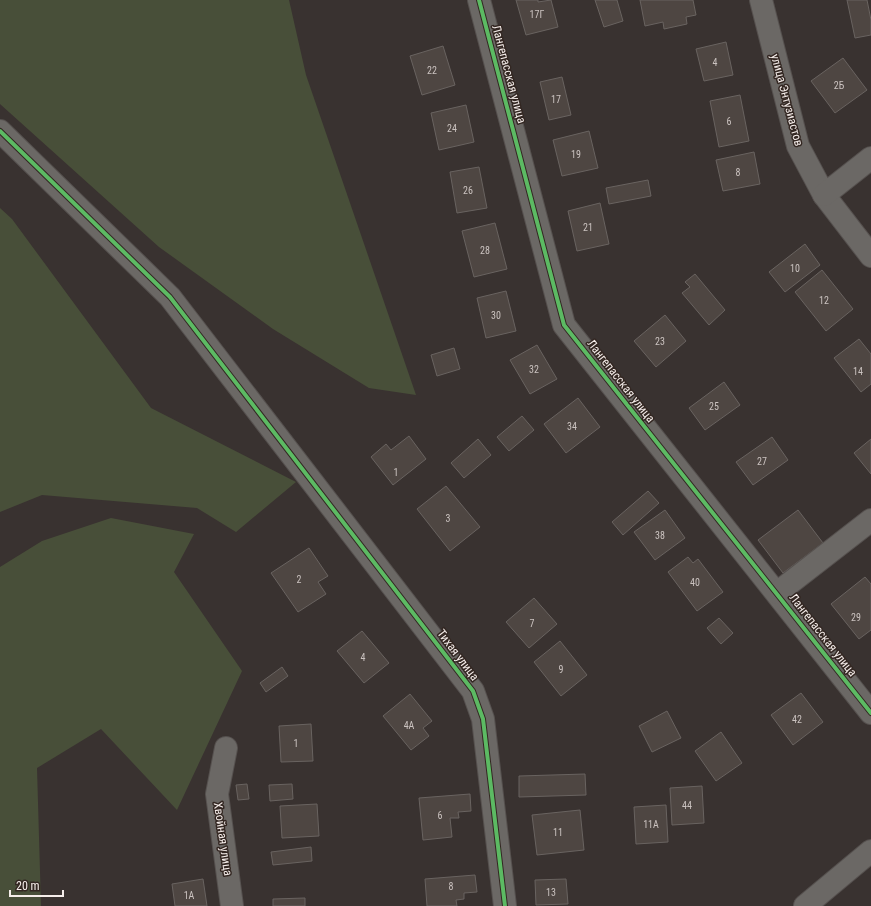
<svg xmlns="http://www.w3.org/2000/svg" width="871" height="906" viewBox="0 0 871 906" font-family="'Roboto Condensed',sans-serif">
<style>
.green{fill:#484f39}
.building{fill:#4e4642;stroke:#696360}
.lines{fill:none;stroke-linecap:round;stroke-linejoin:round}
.minor-casing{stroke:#56514f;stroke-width:24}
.minor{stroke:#6b6865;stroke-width:22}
.cycleway-casing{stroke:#332722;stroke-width:6}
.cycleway{stroke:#5cba63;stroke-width:4}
.labels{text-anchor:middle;stroke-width:3;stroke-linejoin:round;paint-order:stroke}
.number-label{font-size:10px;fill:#cbc3c0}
.street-label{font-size:12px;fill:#f5edea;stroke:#332722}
</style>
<rect width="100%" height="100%" fill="#393230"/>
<g class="green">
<path d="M0,0H289L306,75L416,395L369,388L273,329L159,247L0,104Z"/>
<path d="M0,208L12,219L151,408L296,482L236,532L197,508L42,495L0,512Z"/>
<path d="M111,518L194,534L174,572L242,671L177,810L101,729L37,768L41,906H0V567L42,541Z"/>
</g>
<g class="building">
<path d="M516,0H538V2L551,0L558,27L526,35Z"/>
<path d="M595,0H617L623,21L604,27Z"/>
<path d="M640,0H693L696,15L686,17L687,24L664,29L663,22L645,26Z"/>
<path d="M847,0H867L871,20V35L855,38Z"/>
<path d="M726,42L733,75L704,81L696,49Z"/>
<path d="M443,46L455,85L422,95L410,56Z"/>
<path d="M843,58L867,90L835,113L811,81Z"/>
<path d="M562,77L571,115L549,120L540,82Z"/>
<path d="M740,95L749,141L719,147L710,101Z"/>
<path d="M466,105L474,142L439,150L431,113Z"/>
<path d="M589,131L598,168L562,176L553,140Z"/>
<path d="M754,152L760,184L723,191L716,160Z"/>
<path d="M479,167L487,208L457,213L450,172Z"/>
<path d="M648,180L651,196L609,204L606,188Z"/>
<path d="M600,203L609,244L577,251L568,211Z"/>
<path d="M495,223L507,269L474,277L462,231Z"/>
<path d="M805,244L820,265L785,292L769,272Z"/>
<path d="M822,270L853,309L826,331L795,292Z"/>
<path d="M695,274L725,310L709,325L682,293L690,287L685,282Z"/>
<path d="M506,291L516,331L486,338L477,298Z"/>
<path d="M665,315L686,341L656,367L634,341Z"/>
<path d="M859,339L871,354V384L861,392L834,358Z"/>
<path d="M537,345L557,379L530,394L510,360Z"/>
<path d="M454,348L460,369L437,376L431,355Z"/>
<path d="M724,382L740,405L705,430L689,408Z"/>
<path d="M578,398L600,427L566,453L544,424Z"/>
<path d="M522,416L534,430L509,451L497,437Z"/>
<path d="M409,436L426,459L393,485L371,457L386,444L391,450Z"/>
<path d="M772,437L788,460L753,485L736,462Z"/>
<path d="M478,439L491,455L464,478L451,463Z"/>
<path d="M871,439V474L854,453Z"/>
<path d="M446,486L480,527L450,551L417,509Z"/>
<path d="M648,491L659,503L623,535L612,522Z"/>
<path d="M665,510L685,538L655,560L634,532Z"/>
<path d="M798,510L823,543L783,573L758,540Z"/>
<path d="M309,548L328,576L318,582L326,594L298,612L271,573Z"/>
<path d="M688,557L693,563L698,559L723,592L697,611L668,572Z"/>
<path d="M865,577L871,584V630L859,639L831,604Z"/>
<path d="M534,598L557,624L529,648L506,622Z"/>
<path d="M719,618L733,633L721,644L707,628Z"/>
<path d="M362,631L389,663L364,683L337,651Z"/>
<path d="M560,641L587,675L561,696L534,662Z"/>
<path d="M282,667L288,676L266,692L260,683Z"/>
<path d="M801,693L823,722L793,745L771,715Z"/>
<path d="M410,694L432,721L423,728L429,736L411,750L383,716Z"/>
<path d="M667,711L681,738L652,752L639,726Z"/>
<path d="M311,724L313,761L281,762L279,726Z"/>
<path d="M721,732L742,763L716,781L695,751Z"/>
<path d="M585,774L586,795L519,797V776Z"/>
<path d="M247,784L249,799L238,800L236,785Z"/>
<path d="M292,784L293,799L270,801L269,785Z"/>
<path d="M702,786L704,823L672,825L670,788Z"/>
<path d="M470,794L471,811L458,812L459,818H450L452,837L423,840L419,798Z"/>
<path d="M317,804L319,836L282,838L280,806Z"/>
<path d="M666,805L668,842L636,844L634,807Z"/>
<path d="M580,810L584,850L537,855L532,815Z"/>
<path d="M311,847L312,861L273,865L271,852Z"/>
<path d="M475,875L477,892L464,893V899L456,900L457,906H427L425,879Z"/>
<path d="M203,879L207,906H175L172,884Z"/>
<path d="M566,879L568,904L536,905L535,880Z"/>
<path d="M305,898V906H273V899Z"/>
</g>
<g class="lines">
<g class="minor-casing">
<g id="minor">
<path d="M479,0L564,325L871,713"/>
<path d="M761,0L798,146L824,195L871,256"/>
<path d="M0,131L170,297L473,691L483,719L505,906"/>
<path d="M824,195L871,158"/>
<path d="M777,593L871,520"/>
<path d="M226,748L217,794L232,906"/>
<path d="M805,906L871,851"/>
</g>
</g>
<use href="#minor" class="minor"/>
<g class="cycleway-casing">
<g id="cycleway">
<path d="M479,0L564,325L871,713"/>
<path d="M0,131L170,297L473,691L483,719L505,906"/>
</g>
</g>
<use href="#cycleway" class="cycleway"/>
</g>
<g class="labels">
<g class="number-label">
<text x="537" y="18">17Г</text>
<text x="715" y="66">4</text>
<text x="432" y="74">22</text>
<text x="839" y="89">2Б</text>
<text x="556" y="103">17</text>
<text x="729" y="125">6</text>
<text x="452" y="132">24</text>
<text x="576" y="158">19</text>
<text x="738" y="176">8</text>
<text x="468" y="194">26</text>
<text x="588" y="231">21</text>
<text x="485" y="254">28</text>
<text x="795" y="272">10</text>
<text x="824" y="304">12</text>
<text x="496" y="319">30</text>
<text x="660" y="345">23</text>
<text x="534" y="373">32</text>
<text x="858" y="375">14</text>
<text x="714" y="410">25</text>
<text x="572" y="430">34</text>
<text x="762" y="465">27</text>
<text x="396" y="476">1</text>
<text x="448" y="522">3</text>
<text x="660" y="539">38</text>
<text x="299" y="583">2</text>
<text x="695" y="586">40</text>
<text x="856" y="621">29</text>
<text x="532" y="627">7</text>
<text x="363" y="661">4</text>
<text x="561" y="673">9</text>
<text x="797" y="723">42</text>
<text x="409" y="729">4А</text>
<text x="296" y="747">1</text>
<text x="687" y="809">44</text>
<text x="440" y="819">6</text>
<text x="651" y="828">11А</text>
<text x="558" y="836">11</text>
<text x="451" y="890">8</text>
<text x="551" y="896">13</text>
<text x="189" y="899">1А</text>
</g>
<g class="street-label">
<text transform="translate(509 74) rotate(75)" y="4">Лангепасская улица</text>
<text transform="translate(787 100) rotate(75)" y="4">улица Энтузиастов</text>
<text transform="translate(621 381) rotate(52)" y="4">Лангепасская улица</text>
<text transform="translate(823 635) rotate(52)" y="4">Лангепасская улица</text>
<text transform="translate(458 655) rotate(53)" y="4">Тихая улица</text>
<text transform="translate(223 839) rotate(82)" y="4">Хвойная улица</text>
</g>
</g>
<path d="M10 890v6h53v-6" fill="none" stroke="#f5edea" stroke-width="2"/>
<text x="16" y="890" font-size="12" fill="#f5edea" stroke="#332722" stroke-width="3" paint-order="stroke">20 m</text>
</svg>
